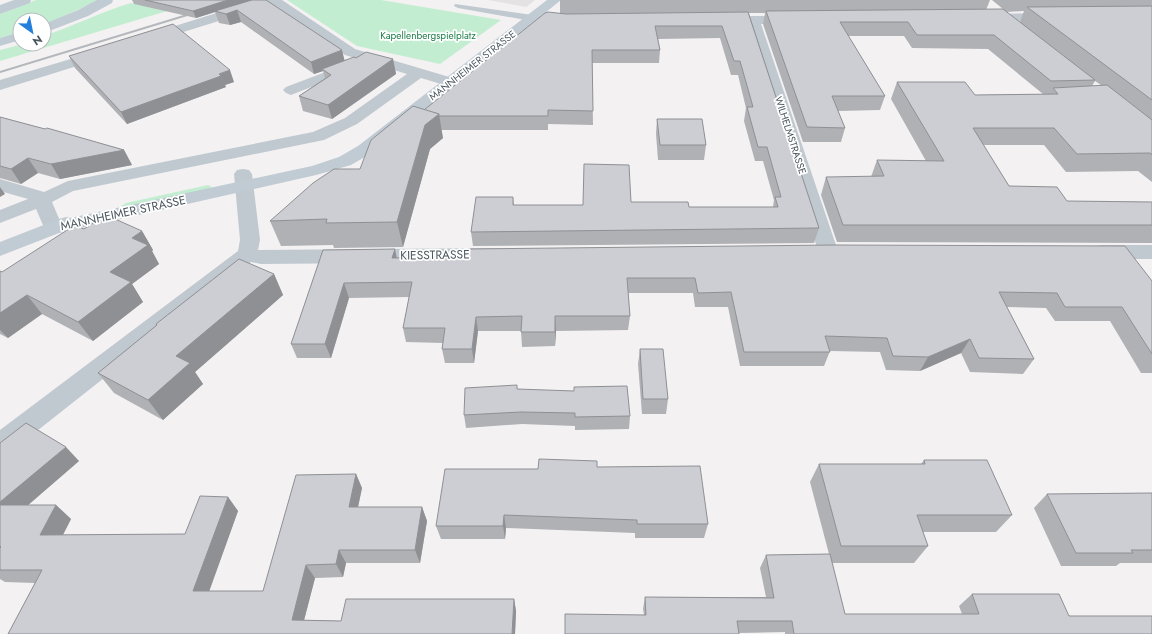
<svg xmlns="http://www.w3.org/2000/svg" width="1152" height="634" viewBox="0 0 1152 634" font-family="Jost,sans-serif">
<style>
.education{fill:#e4e2e3}
.green{fill:#c3edd1}
.lines{fill:none;stroke-linecap:round;stroke-linejoin:round}
.lane{fill:#c0c9cf;fill-rule:evenodd}
.street{fill:#c0c9cf;fill-rule:evenodd}
.secondary{fill:#c0cbd3;fill-rule:evenodd}
.rail{stroke:#b4b7bb;stroke-width:2}
.wall{fill:#afb1b5;fill-rule:evenodd}
.shaded-wall{fill:#8f9094}
.building{fill:#ccced3;stroke:#8f9094}
.labels{text-anchor:middle;stroke-width:3.5;stroke-linejoin:round;paint-order:stroke}
.far-park-label{font-size:10px;fill:#1d7d47;stroke:#fff}
.far-street-label{font-size:10px;fill:#4a565e;stroke:#fff}
.street-label{font-size:12px;fill:#4a565e;stroke:#fff}
</style>
<rect width="100%" height="100%" fill="#f3f1f2"/>
<path class="education" d="M488,0H535L526,7Z"/>
<g class="green">
<path d="M36,0H99L44,25V20H20V32L0,38V14Z"/>
<path d="M287,0H381L501,20L440,64L357,46Z"/>
<path d="M131,3L167,11L0,61V50L23,44H44V36C73,26 101,12 131,3Z"/>
<path d="M208,185L212,187L208,190L125,208L121,206L126,203Z"/>
</g>
<g class="lines">
<path class="lane" d="M455,4L532,15L536,18L532,21L458,8L454,6Z"/>
<g class="street">
<path d="M258,0H282L355,49L456,79L459,82L456,85L451,87L421,78L357,124L324,140L73,191L52,202L63,228L60,232L53,234L46,232L36,209L0,223V210L28,199L0,191V179L44,192L68,181L313,132L345,118L407,74L345,55L274,7H264L151,42L146,41L144,38L146,35Z"/>
<path d="M1053,13L1058,14L1060,17L1058,20L983,22L978,21L976,18L978,15L983,14Z"/>
<path d="M721,16H793L798,17L800,20L798,23L793,24H761L838,251L835,256L828,258L821,256L818,251L748,24L716,23L714,20L716,17Z"/>
<path d="M101,50L106,51L108,54L106,57L0,90V80Z"/>
<path d="M352,62L357,63L359,66L357,69L296,93L291,95L286,93L283,90L286,87Z"/>
<path d="M243,169L249,170L252,174L260,240L258,250L497,248L504,250L507,255L504,260L497,262L261,264L251,262L9,453L0,456V430L238,251L240,240L234,174L237,170Z"/>
<path d="M1101,245H1152V259H1101L1094,257L1091,252L1094,247Z"/>
</g>
<g class="secondary">
<path d="M14,0H31L30,3L0,14V5Z"/>
<path d="M97,0H113L112,3L88,16L44,33V24L78,10Z"/>
<path d="M547,0H561L370,154L351,165L316,175L59,233L0,256V242L59,219L66,217L70,218L312,166L339,157L358,146Z"/>
<path d="M20,32V40L0,46V38Z"/>
</g>
<path class="rail" d="M0,72L197,12"/>
</g>
<g class="wall">
<path d="M132,0H266L344,60L356,58L393,59L396,74L332,119L303,111L299,96L325,78L323,71L314,74L241,22L230,25L219,23L215,12L196,18L134,4Z"/>
<path d="M560,0H990L986,10L1003,9L992,0H1152V182L1138,171L1066,172L1044,145H983L1009,186L1067,201L1152,202V243L837,242L821,195L826,177H871L877,160L926,161L891,99L897,82L975,95L1043,94L988,49L912,48L904,36H848L885,96L880,110L838,111L845,128L841,142H803L763,24L765,13H749L819,228L814,243L473,246L471,232L513,197L514,205H583L631,202L689,207H773L774,200L763,161H755L744,121L746,108L738,75H731L720,38L658,39L660,50L659,63H592L593,125L548,124V130H441L443,138L430,149L403,247L334,248L333,245L281,246L270,221L360,169L424,110L560,13ZM1023,11H1024L1020,22L1006,12ZM1095,81L1101,85L1092,86Z"/>
<path d="M69,56L234,82L225,85L226,87L127,124L75,68Z"/>
<path d="M0,117L124,150L132,165L60,179L38,173L21,184L0,178Z"/>
<path d="M657,119L706,145L704,160H658L656,134Z"/>
<path d="M142,231L153,250L152,251L159,264L132,284L143,302L93,341L42,314L8,338L0,334V271L2,272Z"/>
<path d="M323,250L397,258L1152,281V373H1141L1110,321H1055L1046,308L1007,307L1034,359L1023,374L970,372L961,353L920,371L886,370L880,352L830,351L824,366H740L728,307H695L693,293H628L630,316L628,330L556,331L555,346L522,347L521,331H478L474,363H445L442,349L443,343L406,342L403,328L409,297L349,298L331,358H297L291,344Z"/>
<path d="M274,274L283,295L195,372L203,384L163,420L114,393L98,373L156,326V324Z"/>
<path d="M640,349L668,399L666,414H642L638,364Z"/>
<path d="M517,389L630,416L629,429L575,430V426L522,424L466,428L464,415Z"/>
<path d="M0,443L79,461L28,505H56L71,519L63,535L185,534L228,497L238,511L209,591H263L356,474L362,488L358,507H422L427,521L420,563H346L343,577L315,578L304,620L341,621L514,599L516,611L515,634H8L35,583L5,582L0,579Z"/>
<path d="M924,460L1012,515L996,532H923L928,546L914,563H832L845,614H962L959,606L972,594L1152,634H785V632L738,633L644,615L643,609L645,597H766L760,568L766,555L829,554L810,482L819,464H921Z"/>
<path d="M597,467L708,524L704,538H635V533L506,528L505,539H441L436,526L538,469Z"/>
<path d="M1152,493V563H1120L1116,566H1061L1034,508L1047,494Z"/>
</g>
<g class="shaded-wall">
<path d="M228,0H253L196,18L193,11Z"/>
<path d="M237,10L241,22L230,25L226,14Z"/>
<path d="M342,50L345,62L322,69L323,71L314,74L311,62Z"/>
<path d="M393,59L396,74L332,119L328,105Z"/>
<path d="M230,70L234,82L225,85L226,87L127,124L121,112Z"/>
<path d="M439,114L443,138L430,149L403,247L397,222L425,125Z"/>
<path d="M124,150L132,165L60,179L51,164Z"/>
<path d="M28,158L38,173L21,184L11,169Z"/>
<path d="M0,187L5,194L0,197Z"/>
<path d="M142,231L153,250L152,251L159,264L132,284L143,302L93,341L78,322L110,272L132,238Z"/>
<path d="M395,249L398,264L392,258Z"/>
<path d="M274,274L283,295L195,372L203,384L163,420L148,400L176,356Z"/>
<path d="M344,283L349,298L331,358L325,344Z"/>
<path d="M27,295L42,314L8,338L0,330V313Z"/>
<path d="M555,316L556,331L555,346Z"/>
<path d="M476,317L478,331L474,363L472,349Z"/>
<path d="M970,339L961,353L920,371L928,357Z"/>
<path d="M66,447L79,461L12,519L0,509V502Z"/>
<path d="M356,474L362,488L355,521L349,507Z"/>
<path d="M228,497L238,511L205,603L193,591Z"/>
<path d="M56,505L71,519L56,548L40,535Z"/>
<path d="M422,507L427,521L420,563L415,550Z"/>
<path d="M504,515L506,528L505,539L503,526Z"/>
<path d="M339,550L346,563L343,577L336,564Z"/>
<path d="M306,565L315,578L301,632L292,620Z"/>
<path d="M514,599L516,611L515,634H512Z"/>
</g>
<g class="building">
<path d="M145,0H228L193,11Z"/>
<path d="M252,0H266L342,50L311,62L237,10L226,14L215,11Z"/>
<path d="M1152,6V100L1027,7Z"/>
<path d="M1003,9L1095,80L1051,81L994,35H917L908,22H840L885,96H832L845,128L807,127L766,11Z"/>
<path d="M548,12L566,14L748,12L819,228L471,232L476,197H513V205H583L584,164L629,165L631,202H688L689,207H778L775,197H781L767,147H758L747,107H753L740,61H734L722,26H655L660,50H592L593,111L548,110V116H439V114L424,110L545,13Z"/>
<path d="M173,24L230,70L219,74L221,76L121,112L69,56Z"/>
<path d="M366,52L393,59L328,105L299,96L331,75L322,69L354,57L356,58Z"/>
<path d="M897,82H965L975,95L1058,94L1053,88L1107,85L1152,120V155L1150,153L1077,154L1054,128H973L1009,186L1057,187L1067,201L1152,202V225H843L826,177L884,176L877,160L944,161Z"/>
<path d="M413,106L439,114L425,125L397,222L326,223L327,219L270,221L313,183L334,169H360L371,140Z"/>
<path d="M0,117L45,129L47,128L124,150L51,164L28,158L11,169L0,166Z"/>
<path d="M657,119H702L706,145H660Z"/>
<path d="M106,215L142,231L132,238L148,245L110,272L131,282L78,322L27,295L0,313V271L2,272L75,225L84,229Z"/>
<path d="M833,245L1125,246L1152,281V354L1122,307H1065L1057,293L999,292L1034,359L979,358L970,339L928,357L893,356L887,338L825,336L830,352H744L731,292L698,293L695,278H627L630,316H555V332H521L522,316L476,317L472,349H442L445,328H403L412,282L344,283L325,344H291L323,250L395,249L392,258L467,257L468,249Z"/>
<path d="M239,259L274,274L176,356L190,363L148,400L98,373L157,325L156,324Z"/>
<path d="M640,349H663L668,399H643Z"/>
<path d="M517,385V389L574,391V387L627,386L630,416L575,417V413L521,412L464,415L465,388Z"/>
<path d="M26,423L66,447L0,502V443Z"/>
<path d="M539,459L597,461V467L700,466L708,524H637V520L504,515L503,526H436L445,469H538Z"/>
<path d="M924,460H987L1012,515H917L928,546H841L819,464H925Z"/>
<path d="M356,474L349,507H422L415,550H339L336,564L306,565L292,620L341,621L346,599H514L512,634H8L42,570H0V548L1,547L0,546V505H56L40,535L185,534L200,496L228,497L193,591H263L296,475Z"/>
<path d="M1152,493V550H1131L1133,553H1076L1047,494Z"/>
<path d="M830,554L845,614H979L972,594H1059L1069,616H1152V634H794L792,621H737L739,634H565V614L646,615L645,597L774,598L766,555Z"/>
</g>
<g class="labels">
<g class="far-park-label">
<text x="428" y="39">Kapellenbergspielplatz</text>
</g>
<g class="far-street-label">
<text transform="translate(472 65) rotate(-38)" y="4">MANNHEIMER STRASSE</text>
<text transform="translate(791 135) rotate(72)" y="4">WILHELMSTRASSE</text>
</g>
<g class="street-label">
<text transform="translate(123 213) rotate(-12)" y="4">MANNHEIMER STRASSE</text>
<text transform="translate(435 255) rotate(-1)" y="4">KIESSTRASSE</text>
</g>
</g>
<g transform="translate(32 32) rotate(147)"><circle r="19" fill="#ffffff" stroke="#b7bbbf"/>
<path d="M0-3L7 15L0 10L-7 15Z" fill="#247fdb"/>
<text y="-6" font-size="11" font-weight="bold" text-anchor="middle" fill="#4a565e">N</text>
</g>
</svg>
